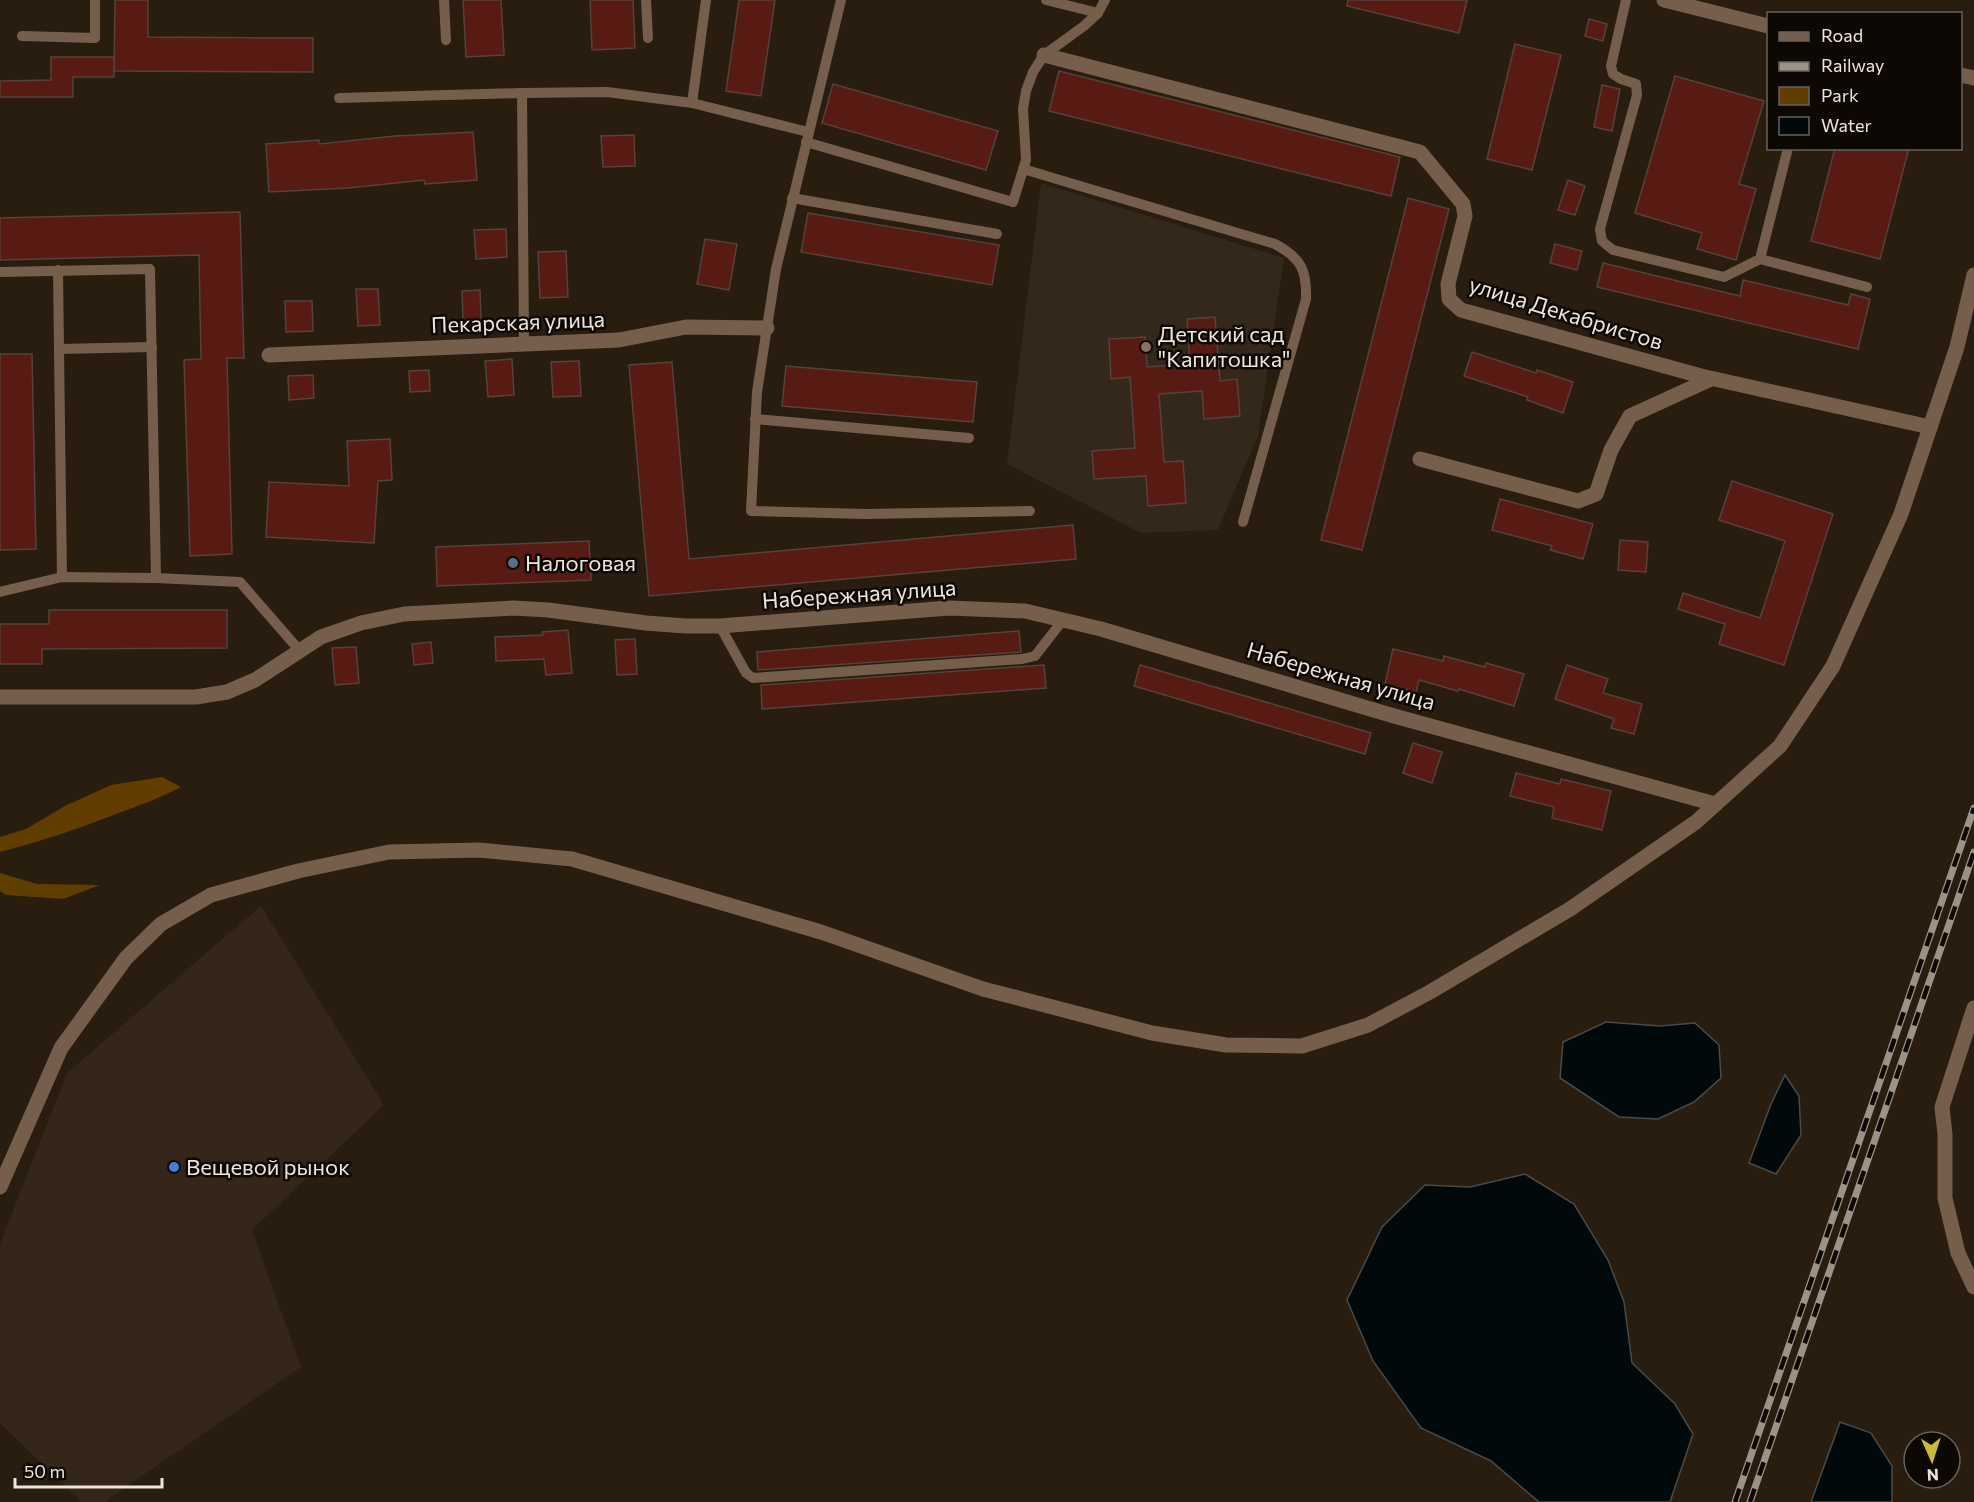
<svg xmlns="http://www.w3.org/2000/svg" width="1974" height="1502" viewBox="0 0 1974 1502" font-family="Commissioner,sans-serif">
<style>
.commercial{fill:#34271a}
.education{fill:#332819}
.green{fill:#623d00}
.water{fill:#01090a;stroke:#484b49;stroke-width:1.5}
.building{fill:#571b14;stroke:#56413d;stroke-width:1.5}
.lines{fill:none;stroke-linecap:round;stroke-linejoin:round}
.service{stroke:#755f4c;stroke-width:10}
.minor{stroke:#755f4c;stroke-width:15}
.tertiary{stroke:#755f4c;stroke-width:15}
.rail-casing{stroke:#9c9387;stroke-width:7}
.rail{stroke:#0d0804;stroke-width:4.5;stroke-dasharray:14;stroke-linecap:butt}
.education-dot{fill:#8d6e63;stroke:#0d0804;stroke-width:2}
.service-dot{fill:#5c6f8a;stroke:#0d0804;stroke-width:2}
.shop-dot{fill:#3f7fe0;stroke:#0d0804;stroke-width:2}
.labels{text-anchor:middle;stroke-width:5;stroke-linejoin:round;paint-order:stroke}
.street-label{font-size:22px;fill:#eee6dd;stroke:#0d0804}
.poi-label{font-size:22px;fill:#eee6dd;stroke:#0d0804;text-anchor:start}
</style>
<rect width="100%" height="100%" fill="#281d0e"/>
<path class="commercial" d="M261,906L384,1105L252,1230L301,1367L104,1502H81L0,1423V1244L67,1073Z"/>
<path class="education" d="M1041,183L1284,258L1258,436L1218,530L1141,533L1007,464Z"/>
<g class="green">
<path d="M162,777L181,787C160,798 138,806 116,814C78,829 39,842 0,852V837L26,829L65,806L111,785Z"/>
<path d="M0,873L37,884L100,885L63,899L6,895L0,891Z"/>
</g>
<g class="water">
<path d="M1606,1022L1660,1026L1695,1023L1719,1045L1721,1078L1694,1102L1658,1119L1619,1117L1560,1078L1563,1042Z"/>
<path d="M1785,1075L1799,1096L1801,1135L1776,1174L1749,1163L1771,1104Z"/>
<path d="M1525,1174L1574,1204L1608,1260L1624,1302L1632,1363L1675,1404L1693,1434L1670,1502H1539L1491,1461L1421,1428L1373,1361L1347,1300L1382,1227L1425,1185L1470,1187Z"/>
<path d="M1840,1422L1871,1433L1892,1466V1502H1811Z"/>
</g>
<g class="building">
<path d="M115,0H148V37L313,38V72L114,71Z"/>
<path d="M463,0H501L504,55L466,57Z"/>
<path d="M590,0H633L635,48L592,50Z"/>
<path d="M739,0H775L761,96L726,91Z"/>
<path d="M1348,0H1467L1459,33L1347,6Z"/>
<path d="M1589,19L1607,24L1603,41L1585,36Z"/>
<path d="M1515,44L1561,55L1532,170L1487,159Z"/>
<path d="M51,57H114V77H73V97H0V81L51,80Z"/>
<path d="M1059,71L1400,157L1391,196L1049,111Z"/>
<path d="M1675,76L1764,101L1739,184L1756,189L1736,260L1697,249L1702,233L1635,213Z"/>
<path d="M833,84L998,131L986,170L822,123Z"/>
<path d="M1602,85L1620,89L1612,131L1594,127Z"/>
<path d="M473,132L477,180L425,184L424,180L348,188L269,192L266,144L319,140V144L395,136Z"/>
<path d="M634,135L635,166L603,167L601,136Z"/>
<path d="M1835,148H1909L1880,259L1811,241Z"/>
<path d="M1568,180L1585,186L1575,215L1558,210Z"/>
<path d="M1408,198L1449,209L1362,550L1321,540Z"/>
<path d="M240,212L244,358H227L232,554L190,556L184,360L201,359L199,255L0,260V218Z"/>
<path d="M808,213L999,245L992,285L801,252Z"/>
<path d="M506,229L507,257L476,259L474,230Z"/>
<path d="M705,239L737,244L729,290L697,284Z"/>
<path d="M1555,244L1582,251L1577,270L1550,263Z"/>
<path d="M566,251L568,297L540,298L538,252Z"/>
<path d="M1603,263L1740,296L1743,280L1848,305L1851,294L1870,299L1858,349L1597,287Z"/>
<path d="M356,289H378L380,325L358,326Z"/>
<path d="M480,290L481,320L463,321L462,291Z"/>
<path d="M285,301H312L313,331L286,332Z"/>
<path d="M1215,317L1220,381L1237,379L1240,416L1204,419L1202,391L1159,394L1164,462L1183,461L1186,503L1148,506L1146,476L1094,479L1092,451L1135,448L1130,377L1111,379L1109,339L1145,337L1147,367L1190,364L1187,319Z"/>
<path d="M1472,352L1536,373L1537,370L1573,382L1563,413L1527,400L1528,397L1464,376Z"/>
<path d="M0,354H32L36,549L0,550Z"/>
<path d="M512,359L514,395L488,397L485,361Z"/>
<path d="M579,361L581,396L553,397L551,362Z"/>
<path d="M672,362L689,559L1073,525L1076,559L649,596L629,365Z"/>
<path d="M786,366L977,382L973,422L782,406Z"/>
<path d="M429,370L430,391L410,392L409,371Z"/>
<path d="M313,375L314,398L289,400L288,376Z"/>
<path d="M390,439L392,480L378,481L374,543L266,537L269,482L349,486L347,441Z"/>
<path d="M1732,481L1833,514L1784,665L1719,644L1725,624L1678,609L1683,593L1760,618L1785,541L1719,520Z"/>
<path d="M1500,499L1593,524L1583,559L1550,550L1552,546L1492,530Z"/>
<path d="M1620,540L1648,542L1646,572L1618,570Z"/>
<path d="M589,541L591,580L437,586L436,547Z"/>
<path d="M49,610H227V648L42,649V664H0V624H49Z"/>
<path d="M568,630L572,673L546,675L544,659L496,661L495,637L543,635L542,632Z"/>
<path d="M1019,631L1021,652L758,670L757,652Z"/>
<path d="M635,639L637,674L617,675L615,640Z"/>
<path d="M431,642L433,663L414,665L412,644Z"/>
<path d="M356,647L359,683L335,685L332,648Z"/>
<path d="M1393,649L1443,661L1444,656L1485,667L1486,663L1524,674L1514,706L1459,689L1458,691L1419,680L1416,692L1385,684Z"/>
<path d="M1044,665L1046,688L762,709L761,685Z"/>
<path d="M1140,665L1371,733L1365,754L1134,686Z"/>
<path d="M1567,665L1608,679L1603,693L1642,704L1634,734L1611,728L1614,719L1555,699Z"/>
<path d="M1413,743L1442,752L1432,783L1403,773Z"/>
<path d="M1516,773L1560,784L1561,779L1611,791L1602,830L1552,818L1554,807L1510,796Z"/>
</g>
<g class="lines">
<g class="service">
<path d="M444,0L446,40"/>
<path d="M646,0L648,38"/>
<path d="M706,0L692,103L808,132"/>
<path d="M841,0L776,269L757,392L751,511L866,514L1030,511"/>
<path d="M1046,0L1098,13"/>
<path d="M1626,0L1611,66L1613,74L1621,79L1636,84L1637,95L1600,229L1602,241L1613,250L1724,277L1760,259L1788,148"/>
<path d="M22,36L95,38V0"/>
<path d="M339,98L522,93"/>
<path d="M806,142L1013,202L1026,160L1023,109L1026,91L1033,72L1044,55L1084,26L1098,13L1105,0"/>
<path d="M1023,169L1275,244C1301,258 1307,270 1306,299L1243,522"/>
<path d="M792,198L997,234"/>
<path d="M1760,259L1867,287"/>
<path d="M58,270L59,349L152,347"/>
<path d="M0,272L150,269L156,578L62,577L0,592"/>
<path d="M524,344L522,93L607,92L692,103"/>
<path d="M59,349L62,577"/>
<path d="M755,419L969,438"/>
<path d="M156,578L240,582L300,651"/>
<path d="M720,626L746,673L753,678L1022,659L1035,656L1063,620"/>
</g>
<g class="minor">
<path d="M1044,55L1420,152L1463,204L1465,216L1448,284L1449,299L1461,310L1701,376L1930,427"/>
<path d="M269,355L619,340L686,327L767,328"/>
<path d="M1420,459L1578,501L1596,494L1611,450L1630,416L1711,379"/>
<path d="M0,697H196L227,692L255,680L321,637L361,623L404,614L513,608L548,610L646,623L685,626H720L949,608L1025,611L1101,629L1394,716L1715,804"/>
<path d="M1974,1008L1942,1107L1945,1134V1198L1958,1253L1974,1287"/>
<path d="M0,1187L61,1048L126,958L161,924L211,895L298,871L389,852L479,850L572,859L821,932L983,989L1152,1033L1226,1045L1302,1046L1368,1025L1430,992L1570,909L1696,822L1780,746L1833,666L1901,514L1957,347L1974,275"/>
</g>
<g class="tertiary">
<path d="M1664,0L1768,26"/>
<path d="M1960,75L1974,78"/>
</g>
<g class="rail-casing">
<g id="rail">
<path d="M1735,1502L1974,808"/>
<path d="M1750,1502L1974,852"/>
</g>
</g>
<use href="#rail" class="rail"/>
</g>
<circle class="education-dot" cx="1146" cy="347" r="6"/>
<circle class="service-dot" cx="513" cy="563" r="6"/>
<circle class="shop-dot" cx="174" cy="1167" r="6"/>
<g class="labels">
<g class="street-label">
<text transform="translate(1566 313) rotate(17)" y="8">улица Декабристов</text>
<text transform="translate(518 322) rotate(-2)" y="8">Пекарская улица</text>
<text transform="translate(859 594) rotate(-4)" y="8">Набережная улица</text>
<text transform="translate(1341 676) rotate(16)" y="8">Набережная улица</text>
</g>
<g class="poi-label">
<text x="1158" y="342">Детский сад<tspan x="1158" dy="25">"Капитошка"</tspan></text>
<text x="525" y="571">Налоговая</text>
<text x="186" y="1175">Вещевой рынок</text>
</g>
</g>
<rect x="1767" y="12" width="195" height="138" fill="#0d0804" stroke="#67615b" stroke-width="1.5"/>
<rect x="1779" y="32" width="30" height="9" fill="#755f4c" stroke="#67615b" stroke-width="1.5"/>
<text x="1821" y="42" font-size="18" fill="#eee6dd">Road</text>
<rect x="1779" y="62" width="30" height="9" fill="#9c9387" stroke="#67615b" stroke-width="1.5"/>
<text x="1821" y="72" font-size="18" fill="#eee6dd">Railway</text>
<rect x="1779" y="87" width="30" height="18" fill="#623d00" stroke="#67615b" stroke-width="1.5"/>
<text x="1821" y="102" font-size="18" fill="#eee6dd">Park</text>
<rect x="1779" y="117" width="30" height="18" fill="#01090a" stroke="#67615b" stroke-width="1.5"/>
<text x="1821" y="132" font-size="18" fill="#eee6dd">Water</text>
<g transform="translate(1932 1460) rotate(177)"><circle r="28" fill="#0d0804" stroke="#67615b" stroke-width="1.5"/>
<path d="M0-4.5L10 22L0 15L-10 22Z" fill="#cbb939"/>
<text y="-9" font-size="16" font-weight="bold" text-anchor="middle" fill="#eee6dd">N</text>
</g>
<path d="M15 1478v9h147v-9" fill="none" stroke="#eee6dd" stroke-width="3"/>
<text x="24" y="1478" font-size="18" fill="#eee6dd" stroke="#0d0804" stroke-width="4.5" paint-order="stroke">50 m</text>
</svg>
